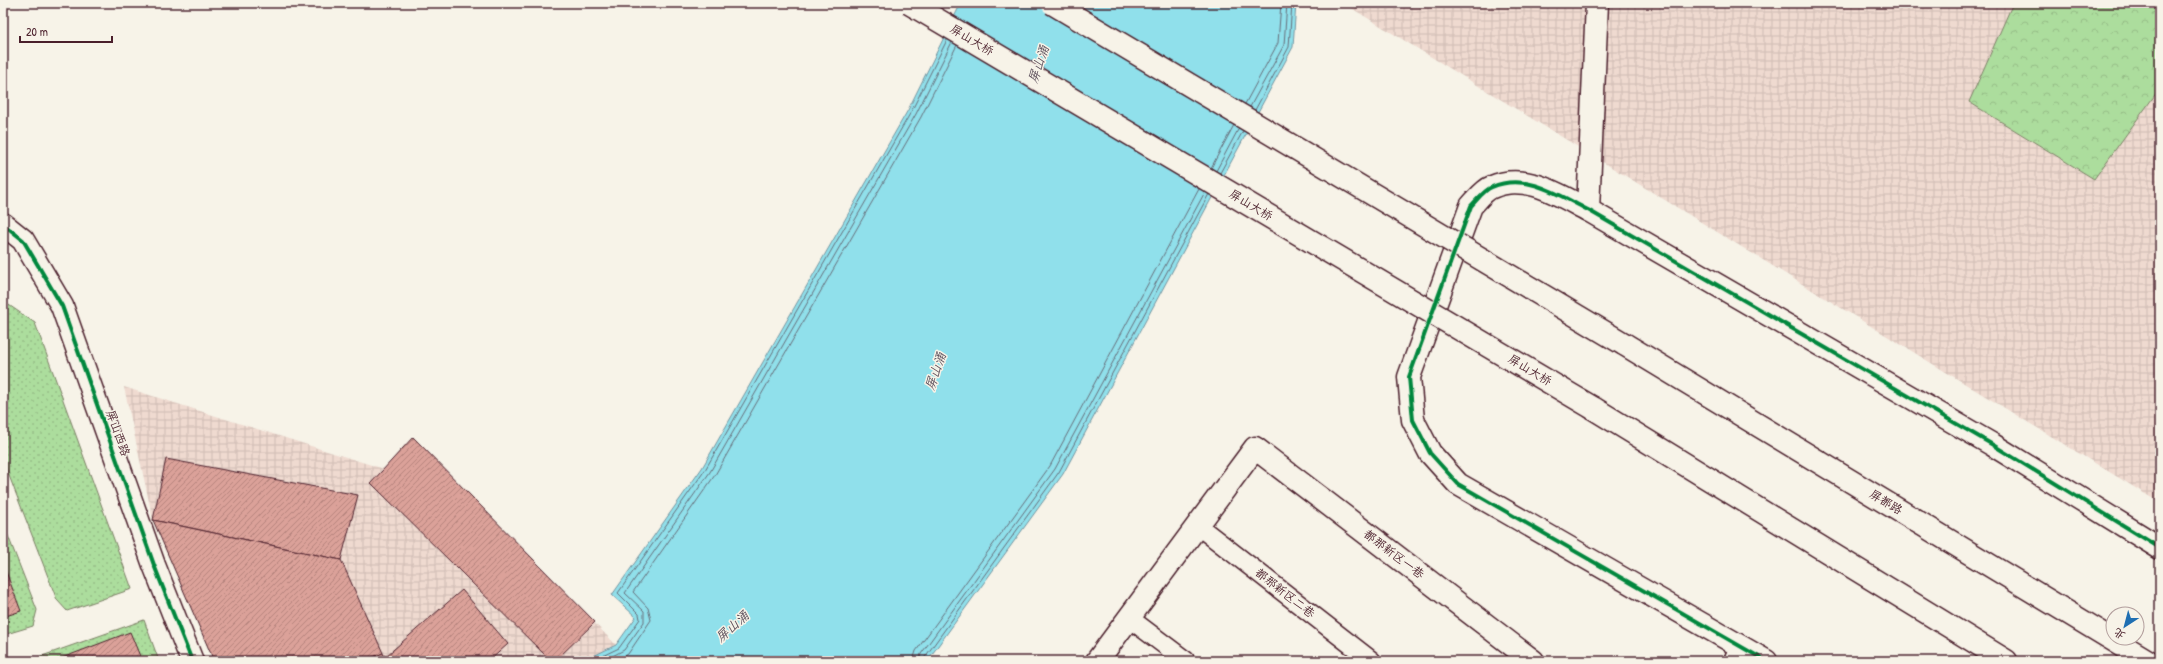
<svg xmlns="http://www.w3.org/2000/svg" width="2163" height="664" viewBox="0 0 2163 664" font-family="'Patrick Hand','LXGW WenKai TC',sans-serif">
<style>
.industrial{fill:url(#industrial-grid)}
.grass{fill:url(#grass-dots);stroke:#7b7e64}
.forest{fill:url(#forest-crowns);stroke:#7b7e64}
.water{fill:#90e0eb;stroke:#74939e}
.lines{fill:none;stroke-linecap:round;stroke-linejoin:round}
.shore{stroke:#666c78;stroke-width:1}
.building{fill:url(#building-hatch);stroke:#4a1f2b}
.lane-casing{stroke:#4a1f2b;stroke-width:21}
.street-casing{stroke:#4a1f2b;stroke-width:25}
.secondary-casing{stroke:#4a1f2b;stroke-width:25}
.highway-casing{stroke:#4a1f2b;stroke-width:25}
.lane{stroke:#f7f3e8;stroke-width:18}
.street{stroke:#f7f3e8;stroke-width:22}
.secondary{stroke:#f7f3e8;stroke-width:22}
.highway{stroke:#f7f3e8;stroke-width:22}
.highway-bridge-casing{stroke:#4a1f2b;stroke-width:25;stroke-linecap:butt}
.highway-bridge{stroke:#f7f3e8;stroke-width:22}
.cycleway-casing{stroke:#f7f3e8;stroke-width:6}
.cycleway{stroke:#00873e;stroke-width:4}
.labels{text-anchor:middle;stroke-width:3;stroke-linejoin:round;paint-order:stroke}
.street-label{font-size:12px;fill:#4a1f2b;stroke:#f7f3e8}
.water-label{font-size:13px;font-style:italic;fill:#5c4f5b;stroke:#f7f3e8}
</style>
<defs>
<pattern id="industrial-grid" width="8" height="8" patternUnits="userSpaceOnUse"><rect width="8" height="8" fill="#efdad0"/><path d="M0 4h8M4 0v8" fill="none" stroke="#cebbb3"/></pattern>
<pattern id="grass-dots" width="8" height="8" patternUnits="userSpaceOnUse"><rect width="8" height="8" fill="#acdd9d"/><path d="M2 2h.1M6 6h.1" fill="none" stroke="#96bd87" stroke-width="1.8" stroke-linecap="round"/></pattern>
<pattern id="forest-crowns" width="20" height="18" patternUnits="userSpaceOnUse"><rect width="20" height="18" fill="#acdd9d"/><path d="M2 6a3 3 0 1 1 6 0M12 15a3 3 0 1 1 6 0" fill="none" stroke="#96bd87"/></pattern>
<pattern id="building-hatch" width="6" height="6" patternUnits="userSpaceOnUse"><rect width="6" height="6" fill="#dba199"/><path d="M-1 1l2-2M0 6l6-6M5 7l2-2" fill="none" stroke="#b4837d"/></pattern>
</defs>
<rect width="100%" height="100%" fill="#f7f3e8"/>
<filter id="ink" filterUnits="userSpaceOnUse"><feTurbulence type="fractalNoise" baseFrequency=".025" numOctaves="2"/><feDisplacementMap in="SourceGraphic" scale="8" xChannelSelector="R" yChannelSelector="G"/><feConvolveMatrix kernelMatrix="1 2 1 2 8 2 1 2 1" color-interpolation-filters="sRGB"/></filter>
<g filter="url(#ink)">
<g class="industrial">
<path d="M1343,3H2013L1969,102L2094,179L2160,88V503Z"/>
<path d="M124,387L384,469L413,437L616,645L583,661H214L153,520Z"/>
</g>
<g class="grass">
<path d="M3,301L35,323L132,589L67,611L57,600L3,460Z"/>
<path d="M3,523L37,610L33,626L3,635Z"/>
<path d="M144,620L159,661H28Z"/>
</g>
<path class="forest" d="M2013,3H2160V88L2094,179L1969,102Z"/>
<path class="water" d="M961,3H1296L1293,47L1063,474L927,661H583L616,645L636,617L612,595L702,468L908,110Z"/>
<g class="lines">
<g class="shore">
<path d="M1245,104L1278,43L1281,3"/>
<path d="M1250,107L1284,45L1287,3"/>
<path d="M1255,110L1289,47L1292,3"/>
<path d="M1211,168L1234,125"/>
<path d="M1216,171L1239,128"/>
<path d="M1220,173L1243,131"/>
<path d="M592,661L619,648L640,619L639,614L618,593L705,470L911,112L947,40"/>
<path d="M603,661L624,650L644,622V611L625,593L710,472L916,114L952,42"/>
<path d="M617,661L628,654L651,620L648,608L633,592L715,475L921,117L957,45"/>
<path d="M913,661L916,651L1050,466L1199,189"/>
<path d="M919,661L921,654L1055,469L1205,192"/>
<path d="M924,661L925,657L1059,472L1209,194"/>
</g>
</g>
<g class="building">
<path d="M413,437L595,622L555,661H551L371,483Z"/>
<path d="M166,459L358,495L341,560L153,520Z"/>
<path d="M153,520L341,560L383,653L364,661H214Z"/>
<path d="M3,564L21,611L3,617Z"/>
<path d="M462,590L508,644L489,661H391L386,656Z"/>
<path d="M130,632L142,661H64L62,658Z"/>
<path d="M383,653L387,661H364Z"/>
</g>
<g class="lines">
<g class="lane-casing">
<g id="lane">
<path d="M1197,525L1372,661"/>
<path d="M1129,618L1186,661"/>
</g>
</g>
<g class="street-casing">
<g id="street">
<path d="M1588,210L1597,3"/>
<path d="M3,224L23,240L62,306L154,565L192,661"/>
<path d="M1097,661L1255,448L1533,661"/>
<path d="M1735,661L1741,647"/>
</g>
</g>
<g class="secondary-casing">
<path id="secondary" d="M1766,661L1458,484L1430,453L1413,420L1409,377L1471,206C1477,200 1484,190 1492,187C1525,172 1559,195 1588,210L1993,445L2160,548"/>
</g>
<g class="highway-casing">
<g id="highway">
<path d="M1624,344L2148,661"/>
<path d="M1593,408L2006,661"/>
</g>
</g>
<use href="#lane" class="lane"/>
<use href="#street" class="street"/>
<use href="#secondary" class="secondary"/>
<use href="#highway" class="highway"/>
<g class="highway-bridge-casing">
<g id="highway-bridge">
<path d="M909,3L1593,408"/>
<path d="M1052,3L1624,344"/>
</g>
</g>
<use href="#highway-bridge" class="highway-bridge"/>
<g class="cycleway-casing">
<g id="cycleway">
<path d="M3,224L23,240L62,306L154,565L192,661"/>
<path d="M1766,661L1458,484L1430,453L1413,420L1409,377L1471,206C1477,200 1484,190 1492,187C1525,172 1559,195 1588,210L1993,445L2160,548"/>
</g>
</g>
<use href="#cycleway" class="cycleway"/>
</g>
</g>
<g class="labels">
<g class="street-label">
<text transform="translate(972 40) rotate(31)" y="4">屏山大桥</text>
<text transform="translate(1251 205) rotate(31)" y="4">屏山大桥</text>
<text transform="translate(1530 370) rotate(31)" y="4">屏山大桥</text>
<text transform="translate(118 433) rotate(70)" y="4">屏山西路</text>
<text transform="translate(1886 502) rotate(31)" y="4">屏都路</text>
<text transform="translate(1394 554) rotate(37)" y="4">都那新区一巷</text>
<text transform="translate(1285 593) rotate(38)" y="4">都那新区二巷</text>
</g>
<g class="water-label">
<text transform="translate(1038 64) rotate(-71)" y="5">屏山涌</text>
<text transform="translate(935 371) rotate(-71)" y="5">屏山涌</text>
<text transform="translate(732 626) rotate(-42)" y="5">屏山涌</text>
</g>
</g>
<rect width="2163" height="664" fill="none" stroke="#f7f3e8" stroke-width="16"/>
<rect x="8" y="8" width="2147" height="648" fill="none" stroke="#4a1f2b" stroke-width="1.5" filter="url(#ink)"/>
<g transform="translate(2125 626) rotate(216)"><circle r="19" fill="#f7f3e8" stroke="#b29e9c"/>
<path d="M0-3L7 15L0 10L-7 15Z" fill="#1f6fb2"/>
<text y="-6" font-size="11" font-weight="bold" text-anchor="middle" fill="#4a1f2b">北</text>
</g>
<path d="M20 36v6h92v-6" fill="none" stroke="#4a1f2b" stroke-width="2"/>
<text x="26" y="36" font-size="12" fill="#4a1f2b" stroke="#f7f3e8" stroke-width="3" paint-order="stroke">20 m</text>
</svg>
